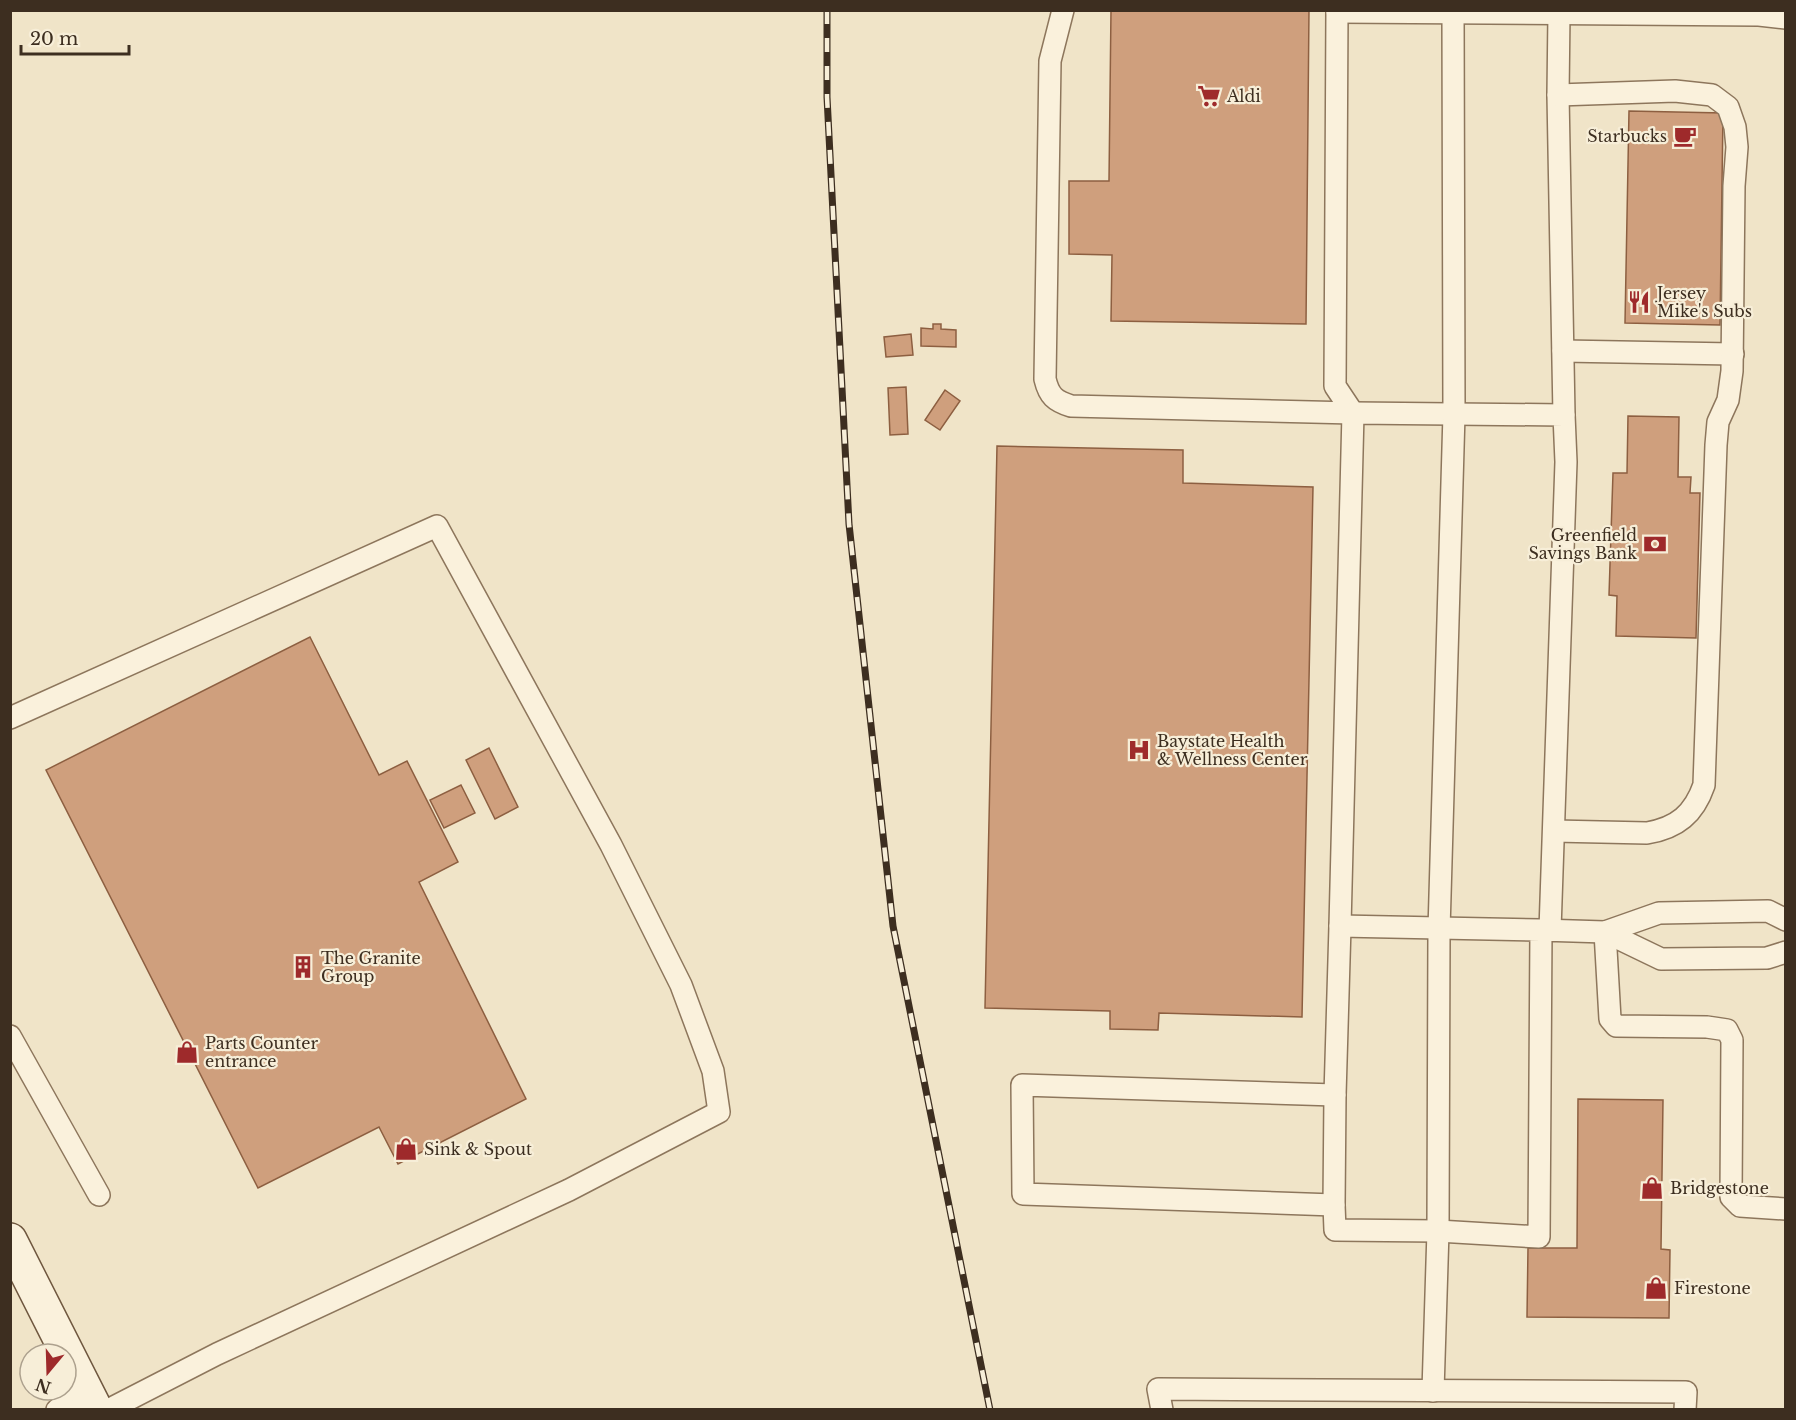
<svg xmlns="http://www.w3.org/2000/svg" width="1796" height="1420" viewBox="0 0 1796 1420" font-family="'Libre Baskerville',serif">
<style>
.building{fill:#cf9f7d;stroke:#8d5f41;stroke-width:1.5}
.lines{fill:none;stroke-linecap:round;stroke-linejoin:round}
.lane-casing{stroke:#8d765c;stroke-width:24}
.secondary-casing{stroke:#6f573f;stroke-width:36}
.lane{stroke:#faf1dc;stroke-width:21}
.secondary{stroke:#faf1dc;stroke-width:33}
.rail-casing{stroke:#3d2e20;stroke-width:7}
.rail{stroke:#f7eed8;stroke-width:4.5;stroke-dasharray:14;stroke-linecap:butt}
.labels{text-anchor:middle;stroke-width:4.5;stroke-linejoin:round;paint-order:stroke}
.poi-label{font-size:16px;fill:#3d2e20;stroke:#f7eed8;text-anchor:start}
</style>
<rect width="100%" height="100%" fill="#f0e4c8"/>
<g class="building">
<path d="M1111,10H1309L1306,324L1111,321L1112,255L1069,254V181H1109Z"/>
<path d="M1629,111L1723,113L1720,325L1625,323Z"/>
<path d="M933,324H941V329L956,330V347L921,346V328L933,329Z"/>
<path d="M911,334L913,355L886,357L884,337Z"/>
<path d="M906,387L908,434L890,435L888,388Z"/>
<path d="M945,390L960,401L940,430L925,420Z"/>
<path d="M1628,416L1679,417L1678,477H1691L1690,493H1700L1696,638L1616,636L1617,596L1609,595L1613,473H1627Z"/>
<path d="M997,446L1183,450V483L1313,487L1302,1017L1159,1013L1158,1030L1110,1029V1011L985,1008Z"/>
<path d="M310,637L379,775L407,761L458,862L419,882L526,1099L398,1164L379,1127L258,1188L46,770Z"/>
<path d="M489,748L518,807L495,819L466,760Z"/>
<path d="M461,785L475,813L444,828L430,800Z"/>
<path d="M1578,1099L1663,1100L1661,1249L1670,1250L1669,1318L1527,1317L1528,1248H1577Z"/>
</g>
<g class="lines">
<g class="lane-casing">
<g id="lane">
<path d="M1063,10L1050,61L1045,379C1049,396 1055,401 1071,406L1353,413"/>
<path d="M1337,10L1335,386L1353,413"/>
<path d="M1337,12L1759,15L1786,18"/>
<path d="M1559,13L1558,95L1564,415"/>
<path d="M1563,351L1733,354"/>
<path d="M10,718L437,526L611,845L681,985L713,1071L719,1112L569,1190L217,1354L108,1410"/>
<path d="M1554,831L1647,833C1677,828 1694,814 1704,785L1716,445L1718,422L1728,400L1732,371L1734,186L1737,147L1735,127L1728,107L1712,95L1675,91L1558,95"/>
<path d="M1340,926L1353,413L1564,415L1566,462L1550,930"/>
<path d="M1541,930L1539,1237L1438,1231L1335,1230L1334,1205L1335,1095L1340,926L1541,930L1605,932L1659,913L1768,911L1786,920"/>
<path d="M1605,932L1610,1019L1616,1026L1707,1027L1727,1030L1732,1040L1731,1197L1740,1206L1786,1209"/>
<path d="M1605,932L1661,959L1767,958L1786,952"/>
<path d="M10,1036L99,1195"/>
<path d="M1334,1205L1023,1194L1022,1085L1335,1095"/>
<path d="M1433,1391L1438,1231L1439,930L1454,414L1453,10"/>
<path d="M57,1410L85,1389"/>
<path d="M1162,1410L1158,1389L1686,1392L1685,1410"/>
</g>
</g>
<g class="secondary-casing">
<path id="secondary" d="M10,1240L96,1410"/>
</g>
<use href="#lane" class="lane"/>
<use href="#secondary" class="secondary"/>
<g class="rail-casing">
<path id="rail" d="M827,10V97L849,524L893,926L990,1410"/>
</g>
<use href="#rail" class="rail"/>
</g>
<defs>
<g id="supermarket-bare" transform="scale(1.8)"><path d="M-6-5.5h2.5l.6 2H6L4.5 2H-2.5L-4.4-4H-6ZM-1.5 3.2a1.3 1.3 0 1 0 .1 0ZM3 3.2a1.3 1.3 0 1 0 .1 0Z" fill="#9e2a2b" stroke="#f7eed8" stroke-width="2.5" paint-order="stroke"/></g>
<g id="cafe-bare" transform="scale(1.8)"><path d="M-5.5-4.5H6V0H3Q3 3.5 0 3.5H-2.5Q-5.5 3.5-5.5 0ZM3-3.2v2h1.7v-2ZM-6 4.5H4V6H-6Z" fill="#9e2a2b" stroke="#f7eed8" stroke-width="2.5" paint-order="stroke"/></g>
<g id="restaurant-bare" transform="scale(1.8)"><path d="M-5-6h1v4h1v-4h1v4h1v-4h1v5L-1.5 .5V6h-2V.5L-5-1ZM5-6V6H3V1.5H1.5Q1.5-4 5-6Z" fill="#9e2a2b" stroke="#f7eed8" stroke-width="2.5" paint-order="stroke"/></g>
<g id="bank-bare" transform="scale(1.8)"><path d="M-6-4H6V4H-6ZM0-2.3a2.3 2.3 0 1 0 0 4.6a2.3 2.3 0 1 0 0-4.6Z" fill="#9e2a2b" stroke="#f7eed8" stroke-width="2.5" paint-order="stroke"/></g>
<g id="hospital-bare" transform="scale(1.8)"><path d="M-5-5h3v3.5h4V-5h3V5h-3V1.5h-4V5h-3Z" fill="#9e2a2b" stroke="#f7eed8" stroke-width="2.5" paint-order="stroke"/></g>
<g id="building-bare" transform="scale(1.8)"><path d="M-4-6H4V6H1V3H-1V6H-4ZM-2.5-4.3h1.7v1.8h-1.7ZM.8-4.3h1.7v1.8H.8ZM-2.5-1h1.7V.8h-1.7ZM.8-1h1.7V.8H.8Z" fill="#9e2a2b" stroke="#f7eed8" stroke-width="2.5" paint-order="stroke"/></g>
<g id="shop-bare" transform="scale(1.8)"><path d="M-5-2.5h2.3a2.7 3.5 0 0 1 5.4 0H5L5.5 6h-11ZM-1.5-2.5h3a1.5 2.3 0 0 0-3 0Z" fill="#9e2a2b" stroke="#f7eed8" stroke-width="2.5" paint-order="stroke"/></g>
</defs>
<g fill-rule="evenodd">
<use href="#supermarket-bare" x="1209" y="96"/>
<use href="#cafe-bare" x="1685" y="136"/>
<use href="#restaurant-bare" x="1639" y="302"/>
<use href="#bank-bare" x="1655" y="544"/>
<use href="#hospital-bare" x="1139" y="750"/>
<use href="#building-bare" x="303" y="967"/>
<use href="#shop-bare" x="187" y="1052"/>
<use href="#shop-bare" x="406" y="1149"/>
<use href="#shop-bare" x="1652" y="1188"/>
<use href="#shop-bare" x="1656" y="1288"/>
</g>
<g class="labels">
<g class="poi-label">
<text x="1227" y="102">Aldi</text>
<text x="1667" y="142" text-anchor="end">Starbucks</text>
<text x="1657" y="299">Jersey<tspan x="1657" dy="18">Mike's Subs</tspan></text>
<text x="1637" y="541" text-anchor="end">Greenfield<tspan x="1637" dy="18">Savings Bank</tspan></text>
<text x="1157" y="747">Baystate Health<tspan x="1157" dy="18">&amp; Wellness Center</tspan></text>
<text x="321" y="964">The Granite<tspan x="321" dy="18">Group</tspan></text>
<text x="205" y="1049">Parts Counter<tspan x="205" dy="18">entrance</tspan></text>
<text x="424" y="1155">Sink &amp; Spout</text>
<text x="1670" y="1194">Bridgestone</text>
<text x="1674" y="1294">Firestone</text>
</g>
</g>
<rect width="1796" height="1420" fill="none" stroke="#3d2e20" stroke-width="24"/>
<g transform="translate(48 1372) rotate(199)"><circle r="28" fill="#f7eed8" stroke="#ada18e" stroke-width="1.5"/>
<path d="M0-4.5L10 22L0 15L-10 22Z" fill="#9e2a2b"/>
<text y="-9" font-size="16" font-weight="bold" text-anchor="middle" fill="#3d2e20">N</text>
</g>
<path d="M21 45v9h108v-9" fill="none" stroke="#3d2e20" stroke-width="3"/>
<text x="30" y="45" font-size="18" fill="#3d2e20" stroke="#f7eed8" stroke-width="4.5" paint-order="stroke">20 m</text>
</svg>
